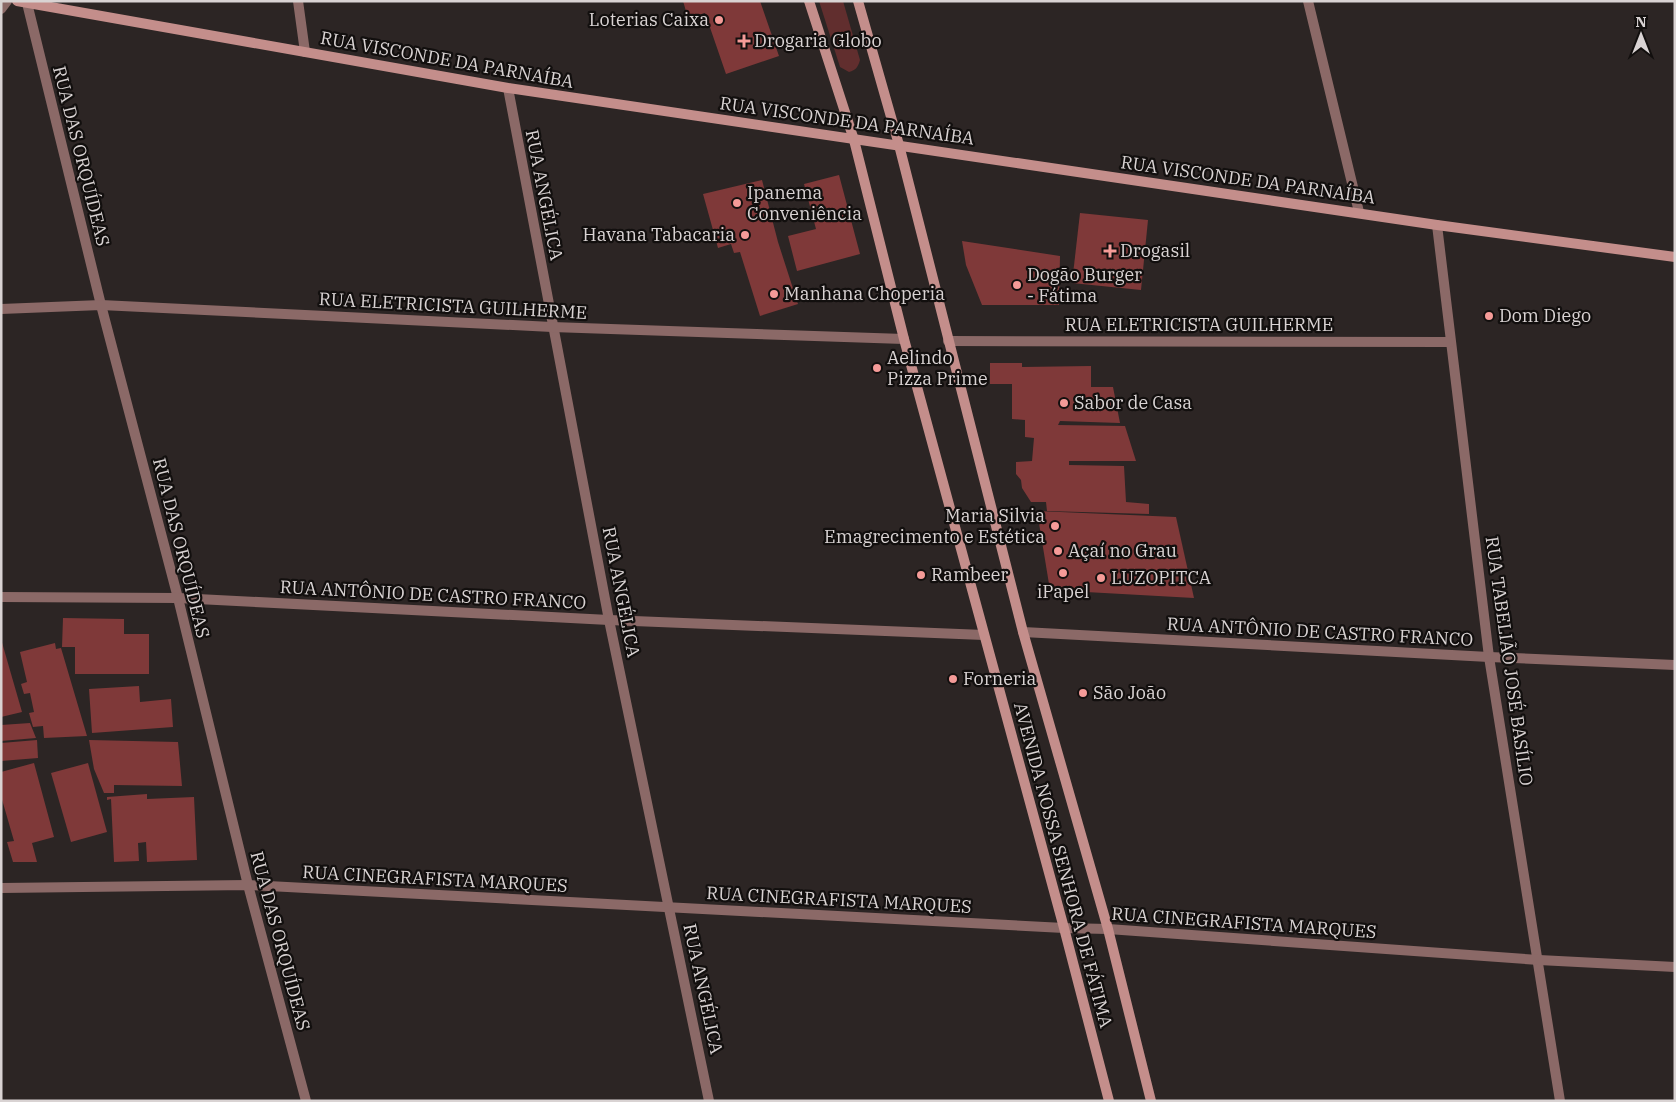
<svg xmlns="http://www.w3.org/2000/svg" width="1676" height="1102" viewBox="0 0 1676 1102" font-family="'IBM Plex Serif',serif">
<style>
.green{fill:#612e2e}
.building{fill:#7f3939}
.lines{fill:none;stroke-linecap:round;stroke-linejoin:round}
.lane{stroke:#8b6967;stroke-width:10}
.street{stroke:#8b6967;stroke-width:10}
.secondary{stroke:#c48e8b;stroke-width:10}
.poi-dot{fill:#f59b98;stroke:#120f0e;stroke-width:2}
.labels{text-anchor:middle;stroke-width:4.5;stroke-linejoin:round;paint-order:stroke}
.poi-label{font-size:18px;fill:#d9d3d3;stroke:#120f0e;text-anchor:start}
.street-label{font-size:18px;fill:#d9d3d3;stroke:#120f0e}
</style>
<rect width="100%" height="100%" fill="#2c2524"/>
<path class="green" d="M819,1H843L860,60C858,67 856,70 849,72L840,67Z"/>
<g class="building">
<path d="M683,1H760L779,56L726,74L705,13L688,18Z"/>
<path d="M839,175L860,254L797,271L788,236L816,229L804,184Z"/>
<path d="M762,180L778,242L798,304L760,316L740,252L734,253L731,244L718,248L703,194Z"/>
<path d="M1080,213L1148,220L1141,290L1072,283Z"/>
<path d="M962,241L1060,256L1059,305H982L966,265Z"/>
<path d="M990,363H1022V367L1091,366V387H1113L1120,423L1060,421L1058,425L1125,426L1136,461H1069V465L1124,466L1126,502L1149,504V514L1047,511L1046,502H1031L1022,488L1021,480L1016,474V462L1032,461L1034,438L1025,437V420L1012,419V384H990Z"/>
<path d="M1037,511L1176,517L1194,598L1050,590Z"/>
<path d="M63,618L124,619V634H149V674H75V647H62Z"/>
<path d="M1,639L22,712L1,717Z"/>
<path d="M55,643L56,649L61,648L87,736L44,738L43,726L33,727L29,713L34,712L30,693L24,694L21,684L27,682L20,652Z"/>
<path d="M139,686L140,702L171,699L173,727L92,733L89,689Z"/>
<path d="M30,723L36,738L1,741V725Z"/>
<path d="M37,740L38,758L1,761V743Z"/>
<path d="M89,740L178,742L182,786L114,785V793H104L94,769Z"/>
<path d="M34,763L54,837L32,843L37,862H13L7,842L14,841L1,796V772Z"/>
<path d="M88,763L107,832L71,842L51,773Z"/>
<path d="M147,794V799L194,797L197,860L147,862L146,842L138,843L139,861L114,862L111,799L107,800V797Z"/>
</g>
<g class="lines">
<g class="lane">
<path d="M298,1L305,52"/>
<path d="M1,9L7,1"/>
</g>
<g class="street">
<path d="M1308,1L1359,212"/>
<path d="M27,3L101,305L178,598L248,885L306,1101"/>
<path d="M508,88L609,620L709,1101"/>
<path d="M1437,225L1489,657L1560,1101"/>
<path d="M1,309L101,305L552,327L904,339"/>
<path d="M948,341L1450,342"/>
<path d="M1,597L178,598L609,620L984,635"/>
<path d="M1023,632L1489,657L1675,665"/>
<path d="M1,888L248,885L1064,928L1108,929L1539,960L1675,967"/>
</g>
<g class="secondary">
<path d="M17,1L508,88L1437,225L1675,257"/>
<path d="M809,1L854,140L904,339L1064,928L1109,1101"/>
<path d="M858,1L899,145L1023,632L1108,929L1151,1101"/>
</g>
</g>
<g class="poi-dot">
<circle cx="719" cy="20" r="5"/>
<path d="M741.5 33.5h5v5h5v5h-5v5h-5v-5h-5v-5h5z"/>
<circle cx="737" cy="203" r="5"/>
<circle cx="745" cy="235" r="5"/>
<path d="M1107.5 243.5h5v5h5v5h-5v5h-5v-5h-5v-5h5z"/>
<circle cx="1017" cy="285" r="5"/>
<circle cx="774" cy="294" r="5"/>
<circle cx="1489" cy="316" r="5"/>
<circle cx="877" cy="368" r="5"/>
<circle cx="1064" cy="403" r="5"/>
<circle cx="1055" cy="526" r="5"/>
<circle cx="1058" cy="551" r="5"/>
<circle cx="1063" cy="573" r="5"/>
<circle cx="921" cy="575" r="5"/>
<circle cx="1101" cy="578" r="5"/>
<circle cx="953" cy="679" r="5"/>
<circle cx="1083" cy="693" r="5"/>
</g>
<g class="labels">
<g class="poi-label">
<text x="709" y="26" text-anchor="end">Loterias Caixa</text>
<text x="754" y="47">Drogaria Globo</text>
<text x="747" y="199">Ipanema<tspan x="747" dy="21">Conveniência</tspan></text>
<text x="735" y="241" text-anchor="end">Havana Tabacaria</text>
<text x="1120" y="257">Drogasil</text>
<text x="1027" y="281">Dogão Burger<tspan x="1027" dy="21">- Fátima</tspan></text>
<text x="784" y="300">Manhana Choperia</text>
<text x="1499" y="322">Dom Diego</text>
<text x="887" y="364">Aelindo<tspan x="887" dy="21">Pizza Prime</tspan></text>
<text x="1074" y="409">Sabor de Casa</text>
<text x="1045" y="522" text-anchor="end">Maria Silvia<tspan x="1045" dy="21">Emagrecimento e Estética</tspan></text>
<text x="1068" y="557">Açaí no Grau</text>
<text x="931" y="581">Rambeer</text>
<text x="1111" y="584">LUZOPITCA</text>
<text x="1063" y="598" text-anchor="middle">iPapel</text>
<text x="963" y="685">Forneria</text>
<text x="1093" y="699">São João</text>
</g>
<g class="street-label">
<text transform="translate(447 60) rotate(10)" y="6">RUA VISCONDE DA PARNAÍBA</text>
<text transform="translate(847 121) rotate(8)" y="6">RUA VISCONDE DA PARNAÍBA</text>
<text transform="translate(81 156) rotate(76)" y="6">RUA DAS ORQUÍDEAS</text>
<text transform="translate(1248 180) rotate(8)" y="6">RUA VISCONDE DA PARNAÍBA</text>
<text transform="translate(544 195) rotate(79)" y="6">RUA ANGÉLICA</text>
<text transform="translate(453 306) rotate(3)" y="6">RUA ELETRICISTA GUILHERME</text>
<text x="1199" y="331">RUA ELETRICISTA GUILHERME</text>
<text transform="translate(181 548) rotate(76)" y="6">RUA DAS ORQUÍDEAS</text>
<text transform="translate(621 592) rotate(79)" y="6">RUA ANGÉLICA</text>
<text transform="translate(433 595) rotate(3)" y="6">RUA ANTÔNIO DE CASTRO FRANCO</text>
<text transform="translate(1320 632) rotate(3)" y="6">RUA ANTÔNIO DE CASTRO FRANCO</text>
<text transform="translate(1509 661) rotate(82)" y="6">RUA TABELIÃO JOSÉ BASÍLIO</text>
<text transform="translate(1063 865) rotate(75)" y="6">AVENIDA NOSSA SENHORA DE FÁTIMA</text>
<text transform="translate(435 879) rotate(3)" y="6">RUA CINEGRAFISTA MARQUES</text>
<text transform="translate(839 900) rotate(3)" y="6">RUA CINEGRAFISTA MARQUES</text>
<text transform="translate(1244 923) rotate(4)" y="6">RUA CINEGRAFISTA MARQUES</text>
<text transform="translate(280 941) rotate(75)" y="6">RUA DAS ORQUÍDEAS</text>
<text transform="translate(703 989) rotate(78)" y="6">RUA ANGÉLICA</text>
</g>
</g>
<rect width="1676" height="1102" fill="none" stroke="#d9d3d3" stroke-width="5"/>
<g transform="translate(1641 35)" stroke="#120f0e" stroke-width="4" paint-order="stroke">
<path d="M0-4L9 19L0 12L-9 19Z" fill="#d9d3d3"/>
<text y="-8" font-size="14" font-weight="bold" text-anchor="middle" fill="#d9d3d3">N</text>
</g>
</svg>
